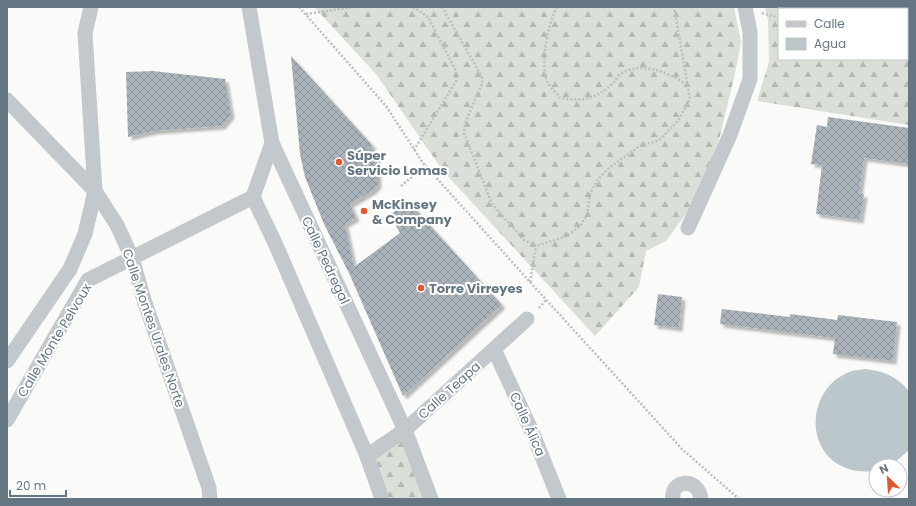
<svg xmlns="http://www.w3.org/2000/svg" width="916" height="506" viewBox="0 0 916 506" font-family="Poppins,sans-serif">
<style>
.forest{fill:url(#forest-firs)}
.water{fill:#bbc7cb}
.building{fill:url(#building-cross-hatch);filter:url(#shadow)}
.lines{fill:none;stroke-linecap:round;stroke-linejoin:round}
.path{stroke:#bbbfc2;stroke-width:2.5;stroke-dasharray:2 2;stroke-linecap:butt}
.minor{stroke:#c3c8cc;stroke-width:15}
.poi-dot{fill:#e4572e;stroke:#fff;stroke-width:1.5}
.labels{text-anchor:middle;stroke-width:4;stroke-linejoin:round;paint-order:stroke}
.poi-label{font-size:13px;font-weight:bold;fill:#657683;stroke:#fff;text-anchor:start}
.street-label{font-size:13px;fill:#657683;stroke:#fff}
</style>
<defs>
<pattern id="forest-firs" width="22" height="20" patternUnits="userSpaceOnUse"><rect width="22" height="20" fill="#dadfd7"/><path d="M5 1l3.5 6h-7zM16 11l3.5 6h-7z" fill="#b4b9b4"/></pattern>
<pattern id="building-cross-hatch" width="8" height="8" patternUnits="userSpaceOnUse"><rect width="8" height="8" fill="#aab3b9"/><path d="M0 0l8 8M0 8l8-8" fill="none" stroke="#8e969c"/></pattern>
<filter id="shadow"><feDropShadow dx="3.5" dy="3.5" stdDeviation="1" flood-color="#0004"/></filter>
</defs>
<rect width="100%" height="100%" fill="#fafaf8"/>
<g class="forest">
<path d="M314,7H734L741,43L734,78L719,140L694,203L666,241L646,251L639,287L595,336L443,171L376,74Z"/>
<path d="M765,7H878L882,9H779V59H907V22L909,24V125L757,101L769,62L768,20Z"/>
<path d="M404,433L428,499H385L369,457Z"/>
</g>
<path class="water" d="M865,369C884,371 896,376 909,391V450L892,465L876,466V471C865,472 856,472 846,468C803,451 808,390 847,373C852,370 860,370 865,369Z"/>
<g class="building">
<path d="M291,56L373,146L371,148L377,159L378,185L372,191L350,204L356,218L345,224L354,267L400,233L390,215L408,201L502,305L403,396L349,273L324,224L305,177L300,154Z"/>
<path d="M153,71L225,79L231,115L222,126L154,131L128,137L126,72Z"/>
<path d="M828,117L909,128V164L864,158L859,194H864L860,220L816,214L822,165L811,164L817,125L827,127Z"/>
<path d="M658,294L682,297L679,328L654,325Z"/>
<path d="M722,309L790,317V314L837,320L838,315L897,322L893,361L833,354L835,338L720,324Z"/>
</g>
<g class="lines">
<g class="path">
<path d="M299,7L386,106L423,163L530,282L682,449L739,499"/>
<path d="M413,7L428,17L456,71V81L414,150"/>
<path d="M442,7L482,77V84L465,123L464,133L492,204L524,240L536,246L567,236L580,226L587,215L590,194L598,179L609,168L640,146L659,140L678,121L690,99L674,7"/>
<path d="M557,7C548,23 539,67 548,83C551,89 557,93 560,98C583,102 597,99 614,82C616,80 618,75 622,73C643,61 671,73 688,86"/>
<path d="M762,13L779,18"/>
<path d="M306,14L353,7"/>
<path d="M907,46H909"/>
<path d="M401,186L426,165"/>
<path d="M530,282L536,246"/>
<path d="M539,308L546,300"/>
</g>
<g class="minor">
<path d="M249,7L272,143L405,430L431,499"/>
<path d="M7,100L95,191L117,225L132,258L144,300L209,488L210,499"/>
<path d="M253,197L275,243L367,456L382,499"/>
<path d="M688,228L730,135L750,79V32L745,7"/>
<path d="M494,349L533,434L559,499"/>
<path d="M7,361L70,269L85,234L95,191L85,33L91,7"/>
<path d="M7,420L88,280L253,197L272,143"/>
<path d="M367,456L405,430L527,319"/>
<path d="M673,499C670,480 698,476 701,499"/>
</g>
</g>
<g class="poi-dot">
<circle cx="339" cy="162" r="4"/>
<circle cx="364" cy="211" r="4"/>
<circle cx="421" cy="288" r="4"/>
</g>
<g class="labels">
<g class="poi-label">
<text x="347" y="160">Súper<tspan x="347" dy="15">Servicio Lomas</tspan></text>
<text x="372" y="209">McKinsey<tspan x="372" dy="15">&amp; Company</tspan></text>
<text x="429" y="293">Torre Virreyes</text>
</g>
<g class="street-label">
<text transform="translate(326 260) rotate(65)" y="5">Calle Pedregal</text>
<text transform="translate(154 328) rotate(71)" y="5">Calle Montes Urales Norte</text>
<text transform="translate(54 340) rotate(-59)" y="5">Calle Monte Pelvoux</text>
<text transform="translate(449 390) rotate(-42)" y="5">Calle Teapa</text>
<text transform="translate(528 424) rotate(66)" y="5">Calle Álica</text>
</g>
</g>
<rect width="916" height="506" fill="none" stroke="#657683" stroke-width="16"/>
<rect x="778" y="8" width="130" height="52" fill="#ffffff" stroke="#c1c8cd"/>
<rect x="786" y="21" width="20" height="6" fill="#c3c8cc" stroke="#c1c8cd"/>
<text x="814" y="28" font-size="12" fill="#657683">Calle</text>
<rect x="786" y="38" width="20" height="12" fill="#bbc7cb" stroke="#c1c8cd"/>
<text x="814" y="48" font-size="12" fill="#657683">Agua</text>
<g transform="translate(888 478) rotate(335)"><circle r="19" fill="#ffffff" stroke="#c1c8cd"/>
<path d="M0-3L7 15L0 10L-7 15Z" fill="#e4572e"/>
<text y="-6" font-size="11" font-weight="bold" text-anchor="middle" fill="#657683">N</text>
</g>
<path d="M10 490v6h56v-6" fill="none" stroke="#657683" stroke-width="2"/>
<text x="16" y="490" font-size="12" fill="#657683" stroke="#ffffff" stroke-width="3" paint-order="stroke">20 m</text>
</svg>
